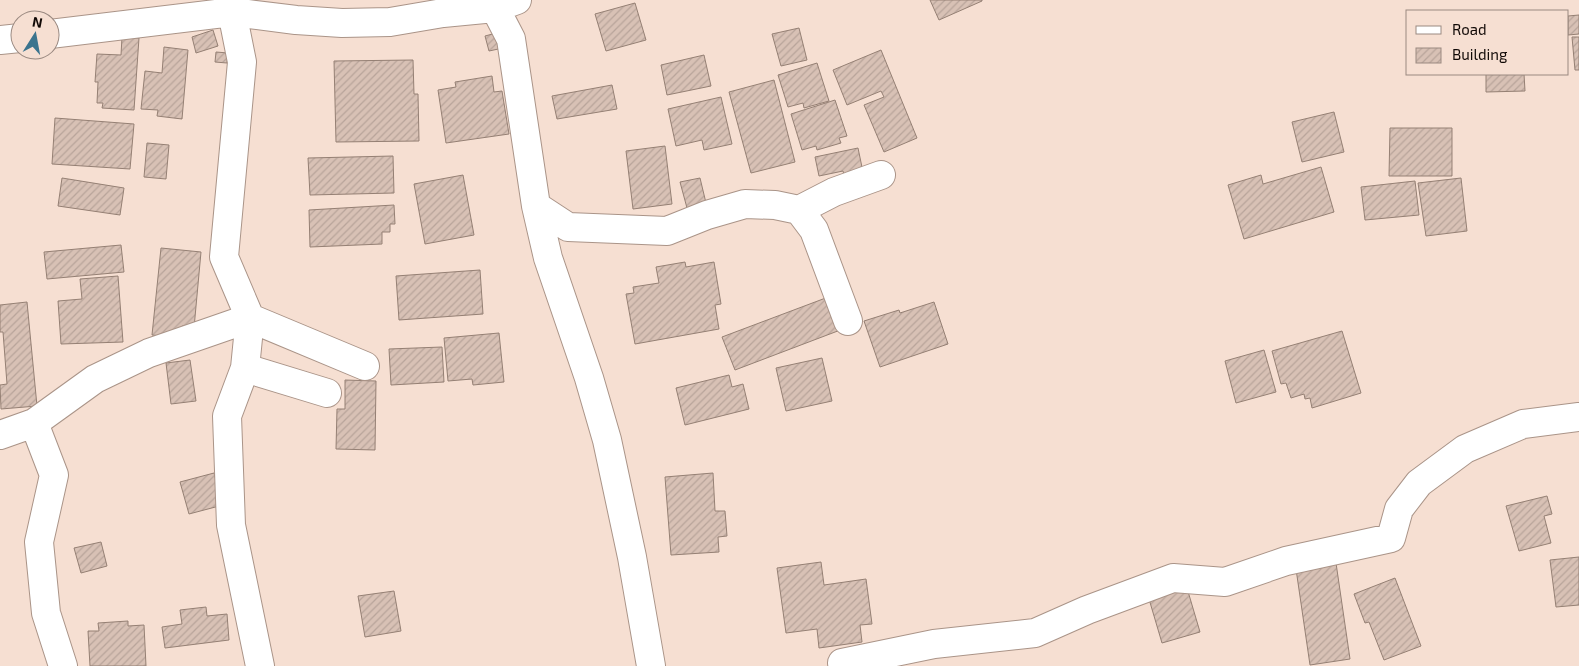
<svg xmlns="http://www.w3.org/2000/svg" width="1579" height="666" font-family="'Exo 2',sans-serif">
<style>
.building{fill:url(#building-hatch);stroke:#958074}
.lines{fill:none;stroke-linecap:round;stroke-linejoin:round}
.minor-casing{stroke:#aa9488;stroke-width:30}
.minor{stroke:#fff;stroke-width:28}
</style>
<defs>
<pattern id="building-hatch" width="6" height="6" patternUnits="userSpaceOnUse" patternTransform="scale(1.25)"><rect width="6" height="6" fill="#d8c1b5"/><path d="M-1 1l2-2M0 6l6-6M5 7l2-2" fill="none" stroke="#b8a49a"/></pattern>
</defs>
<rect width="100%" height="100%" fill="#f6dfd2"/>
<path class="building" d="M930,0H982V1L939,20Z
M635,3L646,40L606,51L595,14Z
M1579,15V34L1568,35V16Z
M799,28L807,60L781,66L772,34Z
M213,30L218,46L196,53L192,37Z
M500,32L503,48L489,51L485,36Z
M122,37L139,38L134,110L102,108L103,103H97L98,82H95L97,54L121,55Z
M1572,37H1579V70H1575Z
M164,47L188,50L182,119L157,116L158,110L141,109L145,71L162,73Z
M881,50L917,138L884,152L864,105L884,97L881,91L847,105L833,70Z
M216,52L228,53L227,63L215,62Z
M704,55L711,86L667,95L661,65Z
M413,60L414,94H418L419,141L336,142L334,61Z
M817,63L829,101L804,108L803,103L788,107L778,75Z
M1486,74H1524L1525,91L1486,92Z
M492,76L494,92L502,91L509,134L446,143L438,90L456,87L455,82Z
M774,80L795,162L751,173L729,92Z
M612,85L617,109L557,119L552,96Z
M721,97L732,144L704,150L702,140L676,146L668,109Z
M835,100L847,136L839,138L841,143L817,150L816,146L802,150L791,114Z
M1334,112L1344,152L1302,162L1292,122Z
M55,118L134,124L130,169L52,164Z
M1390,128H1452V176H1389Z
M147,143L169,145L166,179L144,177Z
M665,146L672,204L633,209L626,151Z
M858,148L863,172L844,175L843,171L819,176L815,157Z
M393,156L394,193L310,195L308,158Z
M1321,167L1334,212L1244,239L1228,185L1261,175L1263,184Z
M463,175L474,235L425,244L414,184Z
M62,178L124,188L120,215L58,206Z
M700,178L706,203L687,208L680,182Z
M1461,178L1467,231L1426,236L1418,183Z
M1415,181L1419,215L1365,220L1361,187Z
M394,205L395,224H390V232H382V244L310,247L309,210Z
M121,245L124,272L47,279L44,252Z
M161,248L201,252L194,328L182,326L181,338L152,335Z
M685,262L686,267L714,262L721,304L715,305L719,329L635,344L626,294L634,293L633,287L659,283L656,267Z
M480,270L483,314L399,320L396,276Z
M118,276L123,342L61,344L58,301L82,299L80,279Z
M831,296L843,329L735,370L722,337Z
M27,302L37,406L1,409L0,385L7,384L3,332H0V305Z
M934,302L948,344L880,367L864,321L899,310L900,313Z
M1342,331L1361,393L1312,408L1310,398L1305,399L1304,394L1291,398L1286,383L1281,384L1272,351Z
M499,333L504,382L473,385L472,379L448,381L444,338Z
M442,347L444,382L391,385L389,349Z
M1264,350L1276,392L1236,403L1225,361Z
M822,358L832,401L786,411L776,368Z
M190,360L196,401L171,404L166,363Z
M729,375L732,387L743,384L749,409L685,425L676,388Z
M345,380L376,381L375,450L336,449L337,409H345Z
M214,473L223,505L189,514L180,482Z
M713,473L715,511H725L727,536L718,537L719,552L671,555L665,477Z
M1547,496L1552,514L1544,516L1551,543L1519,551L1506,506Z
M101,542L107,566L81,573L74,548Z
M1579,557V605L1556,607L1550,560Z
M821,562L824,585L866,579L872,624L860,625L862,642L819,648L817,629L786,633L777,568Z
M1336,563L1350,659L1310,665L1296,569Z
M1395,578L1421,646L1384,660L1369,622L1365,623L1354,594Z
M1187,588L1200,632L1162,643L1149,599Z
M394,591L401,631L365,637L358,596Z
M206,607L207,616L227,614L229,640L165,648L162,627L182,624L180,610Z
M128,621V626L144,625L146,666H90L88,631H99L98,623Z"/>
<g class="lines">
<defs>
<path id="minor" d="M495,8L511,39L536,206L548,258L589,378L607,440L632,557L651,666
M232,12L242,62L224,257L250,318L245,368L227,416L231,525L260,666
M50,34L232,12L296,20L342,23L390,22L443,13L495,8L517,0
M0,40L20,38
M536,206L568,227L667,231L707,215L745,204L775,205L799,210L814,230L848,321
M799,210L834,192L881,175
M245,368L327,393
M34,423L54,475L39,542L46,613L63,666
M0,435L34,423L95,379L149,353L250,318L365,366
M842,663L934,644L1035,633L1087,610L1173,578L1225,582L1286,561L1391,538L1399,509L1419,483L1465,449L1523,424L1579,417"/>
</defs>
<use href="#minor" class="minor-casing"/>
<use href="#minor" class="minor"/>
</g>
<rect x="1406" y="10" width="162" height="65" fill="#f6dfd2" stroke="#9a8980"/>
<rect x="1416" y="26" width="25" height="8" fill="#ffffff" stroke="#9a8980"/>
<text x="1452" y="35" font-size="15" fill="#110906">Road</text>
<rect x="1416" y="48" width="25" height="15" fill="url(#building-hatch)" stroke="#9a8980"/>
<text x="1452" y="60" font-size="15" fill="#110906">Building</text>
<g transform="translate(35 35) rotate(11)"><circle r="24" fill="#f6dfd2" stroke="#9a8980"/>
<path d="M0-4L9 19L0 12L-9 19Z" fill="#3b748e"/>
<text y="-8" font-size="14" font-weight="bold" text-anchor="middle" fill="#110906">N</text>
</g>
</svg>
